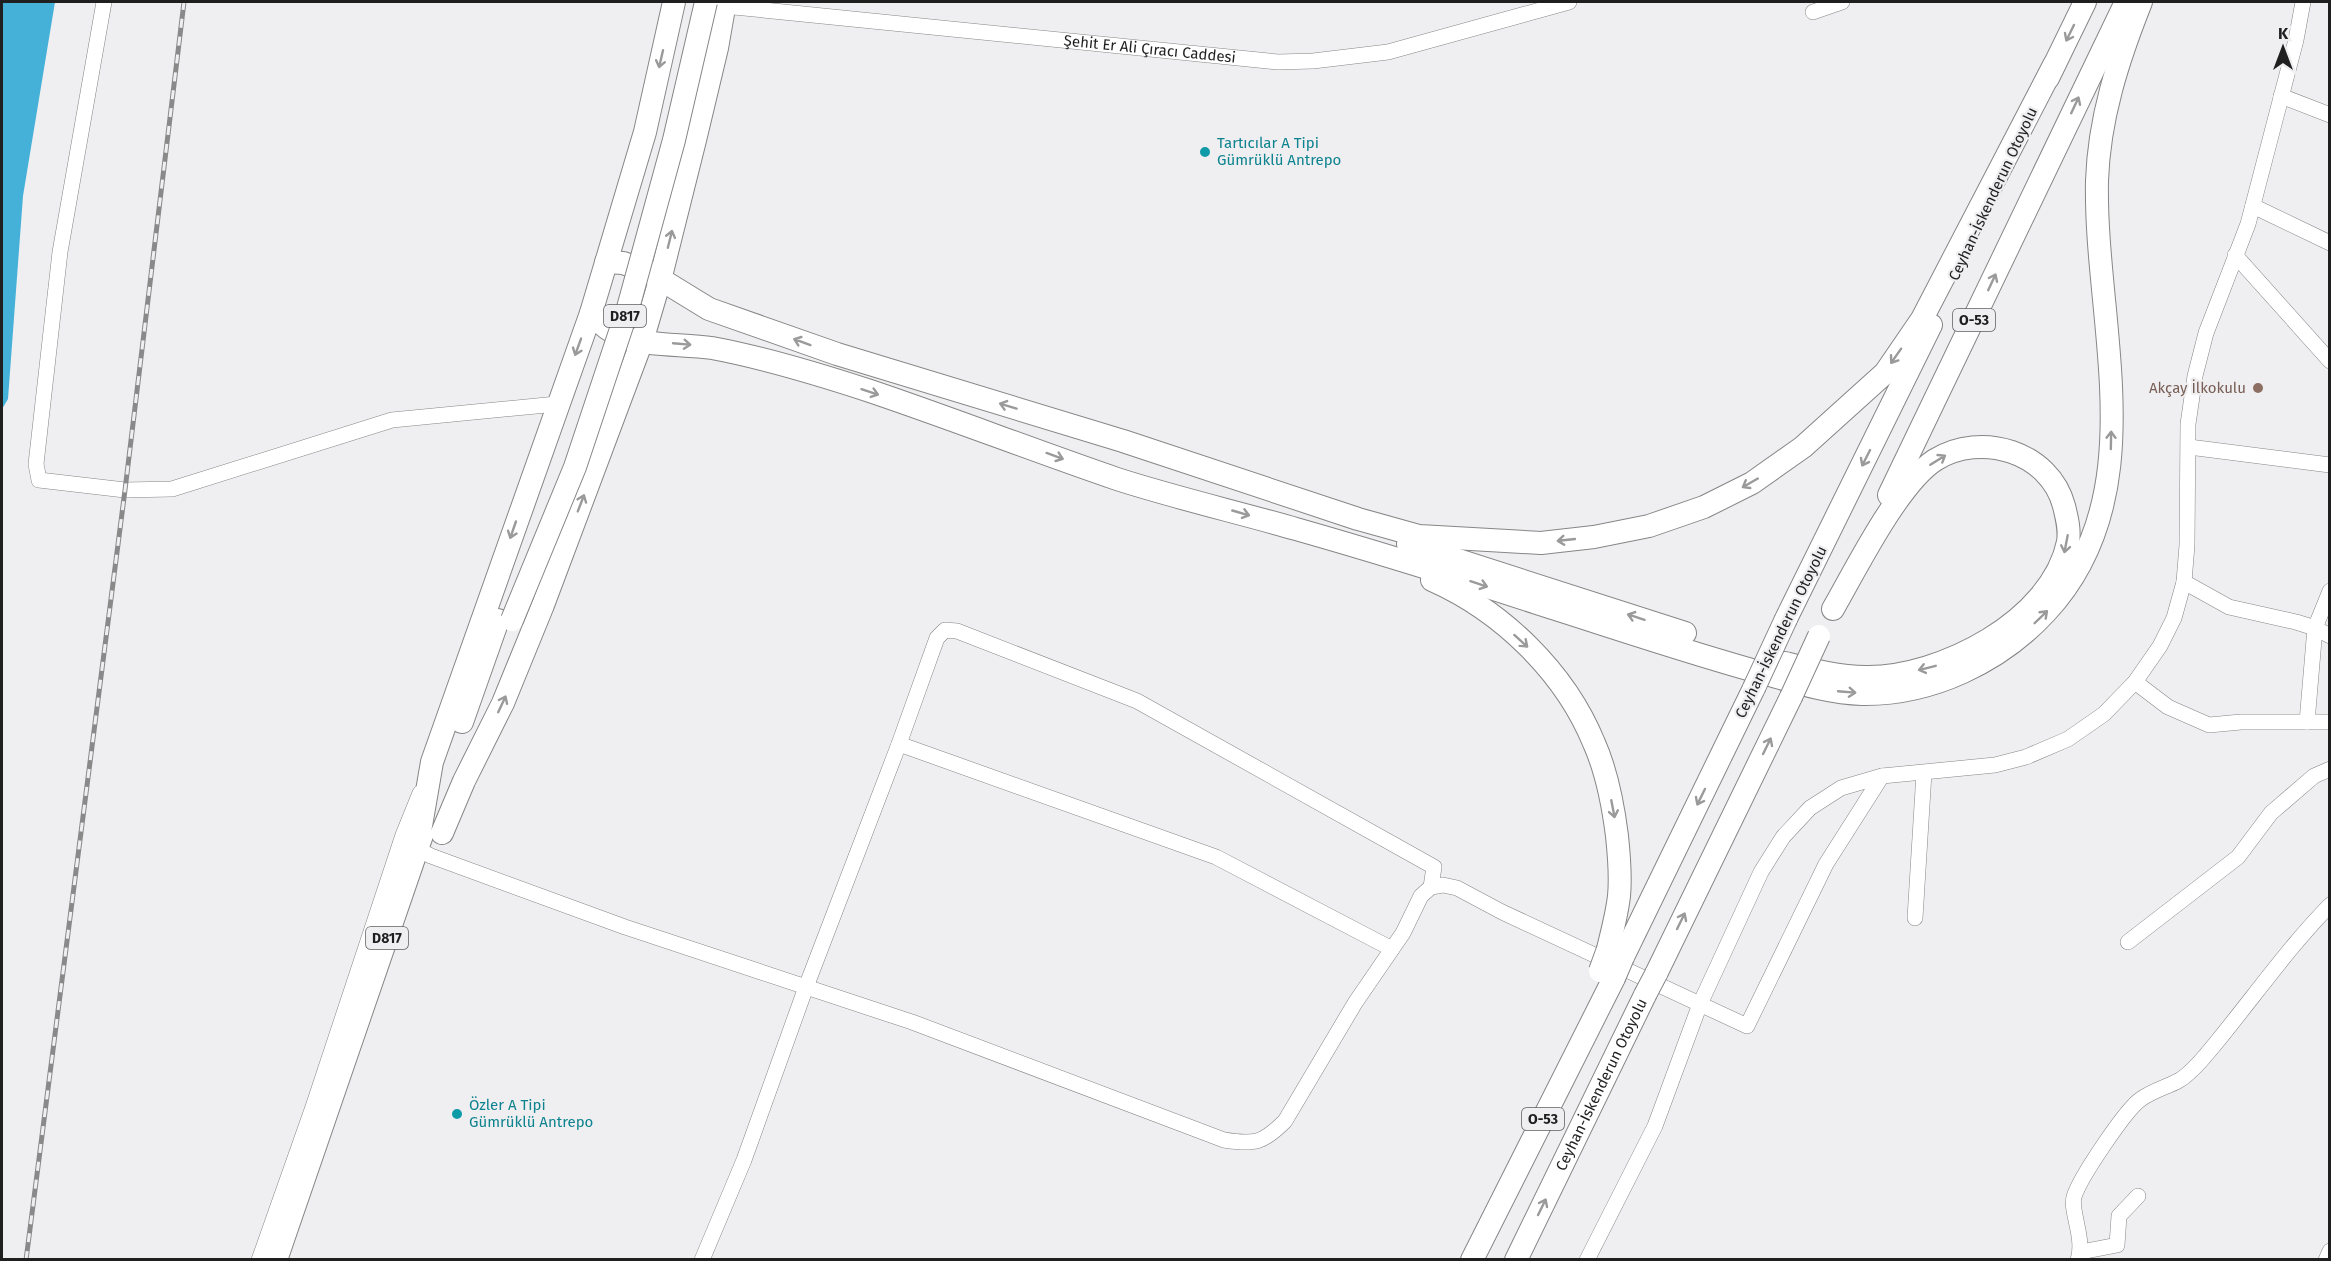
<svg xmlns="http://www.w3.org/2000/svg" width="2331" height="1261" font-family="'Fira Sans',sans-serif">
<style>
.water{fill:#45b1d9}
.lines{fill:none;stroke-linecap:round;stroke-linejoin:round}
.minor-casing{stroke:#868687;stroke-width:16}
.highway-casing{stroke:#868687;stroke-width:24}
.minor{stroke:#fff;stroke-width:15}
.highway{stroke:#fff;stroke-width:22}
.rail-casing{stroke:#89898a;stroke-width:5}
.rail{stroke:#efeff1;stroke-width:3;stroke-dasharray:9;stroke-linecap:butt}
.highway-bridge-casing{stroke:#868687;stroke-width:24;stroke-linecap:butt}
.highway-bridge{stroke:#fff;stroke-width:22}
.oneway{stroke:#9a9a9b}
.culture-dot{fill:#0f9aa8;stroke:#efeff1;stroke-width:2}
.education-dot{fill:#8d6e63;stroke:#efeff1;stroke-width:2}
.labels{text-anchor:middle;stroke-width:4.5;stroke-linejoin:round;paint-order:stroke}
.shield{fill:#efeff1;stroke:#5d5d5f;stroke-width:1.5}
.shield-label{font-size:14px;font-weight:bold;fill:#1f1f20}
.street-label{font-size:15px;fill:#1f1f20;stroke:#efeff1}
.culture-label{font-size:15px;fill:#0d838f;stroke:#efeff1;text-anchor:start}
.education-label{font-size:15px;fill:#785e54;stroke:#efeff1;text-anchor:end}
</style>
<rect width="100%" height="100%" fill="#efeff1"/>
<path class="water" d="M2,2H55L23,196L8,399L2,409Z"/>
<g class="lines">
<defs>
<g id="minor">
<path d="M104,2L60,252L36,464L39,480L125,490L172,489L392,420L557,404"/>
<path id="s1" d="M724,6L1278,62L1313,61L1388,52L1569,2"/>
<path d="M1813,12L1842,2"/>
<path d="M2281,96L2330,115"/>
<path d="M2253,206L2330,243"/>
<path d="M2235,255L2330,361"/>
<path d="M2189,447L2330,465"/>
<path d="M2184,582L2229,607L2296,622L2315,628L2330,636"/>
<path d="M2135,682L2168,707L2209,725L2241,722H2330"/>
<path d="M2307,722L2315,628L2330,591"/>
<path d="M899,744L1216,857L1392,949"/>
<path d="M417,849L431,856L625,927L912,1022L1224,1140C1255,1145 1263,1143 1285,1121L1355,1003L1403,933L1421,896L1431,887L1443,885L1457,888L1502,912L1747,1026L1826,864L1882,776"/>
<path d="M1915,918L1924,773"/>
<path d="M2128,942L2238,857L2271,813L2314,776L2330,769"/>
<path d="M2081,1252L2117,1245L2119,1216L2138,1196"/>
<path d="M259,1260L313,1107L403,835L420,793"/>
<path d="M702,1260L744,1160L806,987L899,744L937,638L945,630L957,631L1137,701L1434,867L1431,887"/>
<path d="M1587,1260L1655,1126L1700,1004L1761,872L1783,837L1810,808L1841,788L1882,776L1995,765L2026,757L2068,739L2104,714L2135,682L2160,646L2174,618L2184,582L2187,545L2188,424L2195,376L2206,333L2248,224L2296,40L2303,2"/>
<path d="M2078,1260C2085,1238 2070,1211 2074,1197C2079,1179 2126,1109 2141,1099C2152,1091 2166,1087 2178,1081C2189,1075 2202,1060 2211,1049C2251,1001 2286,950 2330,905"/>
<path d="M2326,1260L2330,1251"/>
</g>
<g id="highway">
<path d="M2048,78L2085,2"/>
<path d="M606,262L623,263L647,271L709,309L837,354L1123,441L1358,519L1419,536L1541,543L1594,537L1649,526L1704,507L1752,483L1803,447L1885,373L1922,319L2054,65"/>
<path d="M591,313C600,324 611,333 625,338C649,346 686,344 712,348C766,358 818,374 870,391C953,419 1035,451 1117,479C1176,498 1237,512 1296,529C1377,552 1457,577 1537,603C1613,627 1689,653 1766,674C1798,683 1829,693 1862,694C1931,695 2000,662 2046,612C2156,494 2094,323 2097,181C2099,118 2118,60 2141,2"/>
<path d="M1889,495L2126,2"/>
<path d="M1408,544L1685,633"/>
<path d="M1432,580C1502,611 1565,672 1594,743C1607,772 1613,804 1617,836C1619,855 1621,876 1619,896C1617,914 1612,932 1608,949"/>
<path d="M1786,619L1931,325"/>
<path d="M1785,663C1812,670 1838,677 1866,677C1940,678 2052,621 2068,542C2070,530 2067,518 2064,506C2050,452 1981,431 1935,460C1898,484 1856,569 1833,609"/>
<path d="M462,722L498,620"/>
<path d="M442,833L464,781L503,703L543,605L642,341L660,280L695,140L717,48L725,2"/>
<path d="M417,849L432,762L591,313L645,132L674,2"/>
<path d="M1623,957L1754,688"/>
<path d="M1656,974L1791,697"/>
<path d="M276,1260L422,835"/>
<path d="M1472,1260L1614,978"/>
<path id="s2" d="M1516,1260L1645,995"/>
</g>
</defs>
<use href="#minor" class="minor-casing"/>
<use href="#highway" class="highway-casing"/>
<use href="#minor" class="minor"/>
<use href="#highway" class="highway"/>
<defs>
<path id="rail" d="M26,1260L125,490L184,2"/>
</defs>
<use href="#rail" class="rail-casing"/>
<use href="#rail" class="rail"/>
<defs>
<path id="highway-bridge" d="M512,620L575,467L628,308L674,140L706,2
M1754,688L1786,619
M1791,697L1819,636
M1600,971L1608,949
M1614,978L1623,957
M1645,995L1656,974"/>
</defs>
<use href="#highway-bridge" class="highway-bridge-casing"/>
<use href="#highway-bridge" class="highway-bridge"/>
</g>
<defs><path id="oneway-shaft" d="M-6 0H5M1.5-3L5.5 0L1.5 3" fill="none" stroke-width="1.6" stroke-linecap="round" stroke-linejoin="round" transform="scale(1.5)"/></defs>
<g class="oneway">
<use href="#oneway-shaft" transform="translate(2070 33) rotate(116)"/>
<use href="#oneway-shaft" transform="translate(661 59) rotate(103)"/>
<use href="#oneway-shaft" transform="translate(2075 105) rotate(-65)"/>
<use href="#oneway-shaft" transform="translate(670 239) rotate(-76)"/>
<use href="#oneway-shaft" transform="translate(1992 282) rotate(-65)"/>
<use href="#oneway-shaft" transform="translate(802 342) rotate(-160)"/>
<use href="#oneway-shaft" transform="translate(682 344) rotate(5)"/>
<use href="#oneway-shaft" transform="translate(578 347) rotate(110)"/>
<use href="#oneway-shaft" transform="translate(1896 356) rotate(125)"/>
<use href="#oneway-shaft" transform="translate(870 392) rotate(18)"/>
<use href="#oneway-shaft" transform="translate(1008 406) rotate(-163)"/>
<use href="#oneway-shaft" transform="translate(2111 440) rotate(-89)"/>
<use href="#oneway-shaft" transform="translate(1055 456) rotate(20)"/>
<use href="#oneway-shaft" transform="translate(1866 458) rotate(117)"/>
<use href="#oneway-shaft" transform="translate(1938 460) rotate(-32)"/>
<use href="#oneway-shaft" transform="translate(1750 483) rotate(150)"/>
<use href="#oneway-shaft" transform="translate(581 503) rotate(-69)"/>
<use href="#oneway-shaft" transform="translate(1241 513) rotate(16)"/>
<use href="#oneway-shaft" transform="translate(513 530) rotate(109)"/>
<use href="#oneway-shaft" transform="translate(1566 540) rotate(174)"/>
<use href="#oneway-shaft" transform="translate(2066 544) rotate(101)"/>
<use href="#oneway-shaft" transform="translate(1479 584) rotate(18)"/>
<use href="#oneway-shaft" transform="translate(1636 617) rotate(-162)"/>
<use href="#oneway-shaft" transform="translate(2041 617) rotate(-44)"/>
<use href="#oneway-shaft" transform="translate(1521 641) rotate(42)"/>
<use href="#oneway-shaft" transform="translate(1927 668) rotate(166)"/>
<use href="#oneway-shaft" transform="translate(1847 692) rotate(5)"/>
<use href="#oneway-shaft" transform="translate(502 704) rotate(-65)"/>
<use href="#oneway-shaft" transform="translate(1767 746) rotate(-64)"/>
<use href="#oneway-shaft" transform="translate(1701 797) rotate(116)"/>
<use href="#oneway-shaft" transform="translate(1613 809) rotate(79)"/>
<use href="#oneway-shaft" transform="translate(1681 921) rotate(-64)"/>
<use href="#oneway-shaft" transform="translate(1542 1207) rotate(-64)"/>
</g>
<g class="culture-dot">
<circle cx="1205" cy="152" r="6"/>
<circle cx="457" cy="1114" r="6"/>
</g>
<circle class="education-dot" cx="2258" cy="388" r="6"/>
<g class="labels">
<g class="shield">
<rect x="604" y="305" width="42" height="22" rx="4.5"/>
<rect x="1953" y="309" width="42" height="22" rx="4.5"/>
<rect x="366" y="927" width="42" height="22" rx="4.5"/>
<rect x="1522" y="1108" width="42" height="22" rx="4.5"/>
</g>
<g class="shield-label">
<text x="625" y="321">D817</text>
<text x="1974" y="325">O-53</text>
<text x="387" y="943">D817</text>
<text x="1543" y="1124">O-53</text>
</g>
<g class="street-label">
<text dy="5" stroke="none"><textPath href="#s1" startOffset="428">Şehit Er Ali Çıracı Caddesi</textPath></text>
<text transform="translate(1993 194) rotate(-65)" y="5">Ceyhan-İskenderun Otoyolu</text>
<text transform="translate(1781 632) rotate(-64)" y="5">Ceyhan-İskenderun Otoyolu</text>
<text dy="5" stroke="none"><textPath href="#s2" startOffset="195">Ceyhan-İskenderun Otoyolu</textPath></text>
</g>
<g class="culture-label">
<text x="1217" y="148">Tartıcılar A Tipi<tspan x="1217" dy="17">Gümrüklü Antrepo</tspan></text>
<text x="469" y="1110">Özler A Tipi<tspan x="469" dy="17">Gümrüklü Antrepo</tspan></text>
</g>
<g class="education-label">
<text x="2246" y="393">Akçay İlkokulu</text>
</g>
</g>
<rect width="2331" height="1261" fill="none" stroke="#1f1f20" stroke-width="6"/>
<g transform="translate(2283 48)" stroke="#efeff1" stroke-width="4.5" paint-order="stroke">
<path d="M0-4.5L10 22L0 15L-10 22Z" fill="#1f1f20"/>
<text y="-9" font-size="16" font-weight="bold" text-anchor="middle" fill="#1f1f20">K</text>
</g>
</svg>
